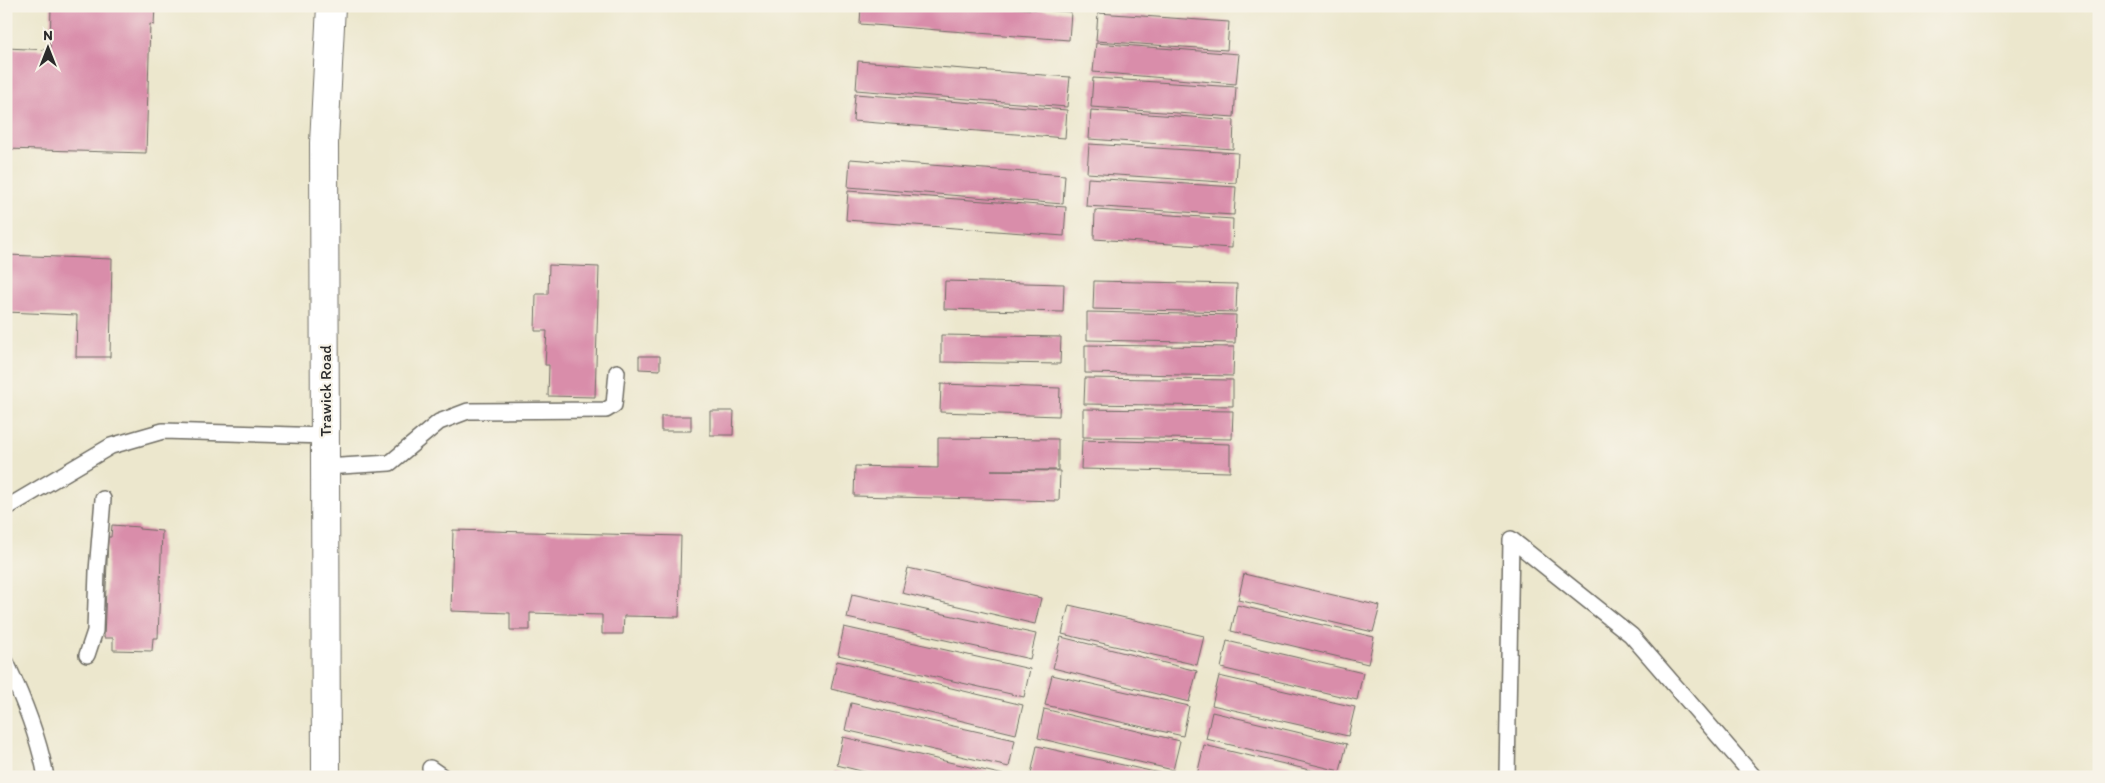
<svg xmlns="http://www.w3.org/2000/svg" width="2105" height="783" font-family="Itim,sans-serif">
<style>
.building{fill:#d98daa}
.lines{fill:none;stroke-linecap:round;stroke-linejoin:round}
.service-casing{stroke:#6f6d64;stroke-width:18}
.tertiary-casing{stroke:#6f6d64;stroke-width:30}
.service{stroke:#fff;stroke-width:15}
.tertiary{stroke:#fff;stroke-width:28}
.labels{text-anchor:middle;stroke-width:4.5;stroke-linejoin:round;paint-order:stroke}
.street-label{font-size:16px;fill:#2b2b2b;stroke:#f7f3e8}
</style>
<rect width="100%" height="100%" fill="#f7f3e8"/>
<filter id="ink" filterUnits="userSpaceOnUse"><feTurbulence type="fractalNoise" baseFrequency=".02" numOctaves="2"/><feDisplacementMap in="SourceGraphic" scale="10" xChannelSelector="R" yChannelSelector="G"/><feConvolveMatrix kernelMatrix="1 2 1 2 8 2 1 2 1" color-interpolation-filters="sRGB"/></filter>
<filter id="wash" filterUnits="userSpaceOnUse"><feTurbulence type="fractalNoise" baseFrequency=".0096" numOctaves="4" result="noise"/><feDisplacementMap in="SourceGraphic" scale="20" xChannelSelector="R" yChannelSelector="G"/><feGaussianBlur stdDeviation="1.12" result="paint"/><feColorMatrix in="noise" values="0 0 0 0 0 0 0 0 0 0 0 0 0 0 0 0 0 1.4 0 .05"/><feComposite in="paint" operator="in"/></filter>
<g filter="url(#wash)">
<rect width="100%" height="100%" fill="#ece7cd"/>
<g id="blocks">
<path class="building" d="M51,6H155L154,25L150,24L146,153L6,149V48L50,50Z
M861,6H989L1071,12L1069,40L860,24Z
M1098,13L1229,22L1227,50L1096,41Z
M1096,43L1239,54L1236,84L1093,72Z
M858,61L1070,77L1067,107L856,90Z
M1093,78L1236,87L1234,117L1091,107Z
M855,94L1067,110L1065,138L853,121Z
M1091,110L1234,120L1233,149L1089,139Z
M1089,144L1238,153L1236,183L1087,173Z
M850,159L1065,175L1063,204L848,187Z
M1088,178L1236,187L1234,215L1086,206Z
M848,191L1066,207L1064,236L846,220Z
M1095,210L1233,219L1232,248L1094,239Z
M6,255L112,259L110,357H76L77,315L6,312Z
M549,265L599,267L595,397L548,396L549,365H545L547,331H535L536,294H548Z
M945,281L1064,284L1063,312L944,309Z
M1094,281L1237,284L1236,312L1093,309Z
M1087,312L1236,315L1235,343L1087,340Z
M941,335L1061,337L1060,364L941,362Z
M1085,345L1234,347L1233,376L1085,373Z
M639,356H660V370L639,369Z
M1085,378L1233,380V406L1084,404Z
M941,384L1060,388L1059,416L940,412Z
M1083,409L1233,411L1232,439L1083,437Z
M710,411H734L733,435H710Z
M661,416H691V431H661Z
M938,438L1058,439V470H991L1060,471L1059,501L854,496L855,466L938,468Z
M1082,440L1230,444V472L1081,469Z
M112,525L139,527V529L162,531L158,638H153L152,651L113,650V638H104L108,537H111Z
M453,530L681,536L679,617L624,616L623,634H602V615L530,613V630H510V613L451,611Z
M908,568L1041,598L1035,624L902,593Z
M1244,574L1380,606L1373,632L1238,600Z
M852,594L1036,634L1030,659L847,618Z
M1069,605L1204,636L1197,665L1062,634Z
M1237,605L1374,637L1368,664L1231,631Z
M844,627L1030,669L1024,697L838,655Z
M1061,637L1197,671L1189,702L1053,668Z
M1227,641L1363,673L1357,700L1221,668Z
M837,661L1023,705L1016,734L831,689Z
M1052,675L1189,706L1183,736L1045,705Z
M1219,676L1355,707L1348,736L1212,705Z
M851,703L1015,740L1009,767L845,730Z
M1044,709L1180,741L1173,770L1038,738Z
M1212,712L1347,744L1340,771L1206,739Z
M843,737L1008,776V777H885L837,765Z
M1204,745L1335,776V777H1206L1197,775Z
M1037,746L1173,776V777H1045L1031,774Z
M835,771L856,776V777H833Z"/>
</g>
</g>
<g filter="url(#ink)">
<use href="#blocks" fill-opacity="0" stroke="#6f6d64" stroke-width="1"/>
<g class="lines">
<defs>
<path id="service" d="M325,467L390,463L439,422L468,411L606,410L614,405L617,372
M6,508L111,446L163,431L325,436
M87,655L95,631L97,571L103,499
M6,662C23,698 39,737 46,777
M430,768L443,777
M1507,777L1511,539L1631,635L1754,777"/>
<path id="tertiary" d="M326,777L324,143L331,6"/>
</defs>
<use href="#service" class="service-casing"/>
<use href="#tertiary" class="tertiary-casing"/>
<use href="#service" class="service"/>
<use href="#tertiary" class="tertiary"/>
</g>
</g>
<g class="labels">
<g class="street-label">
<text transform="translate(325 391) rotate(-90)" y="6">Trawick Road</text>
</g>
</g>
<rect width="2105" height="783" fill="none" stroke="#f7f3e8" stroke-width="25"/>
<g transform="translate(48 48)" stroke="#f7f3e8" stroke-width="4" paint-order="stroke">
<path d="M0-4L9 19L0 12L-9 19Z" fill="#2b2b2b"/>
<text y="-8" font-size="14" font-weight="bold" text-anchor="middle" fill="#2b2b2b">N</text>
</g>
</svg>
